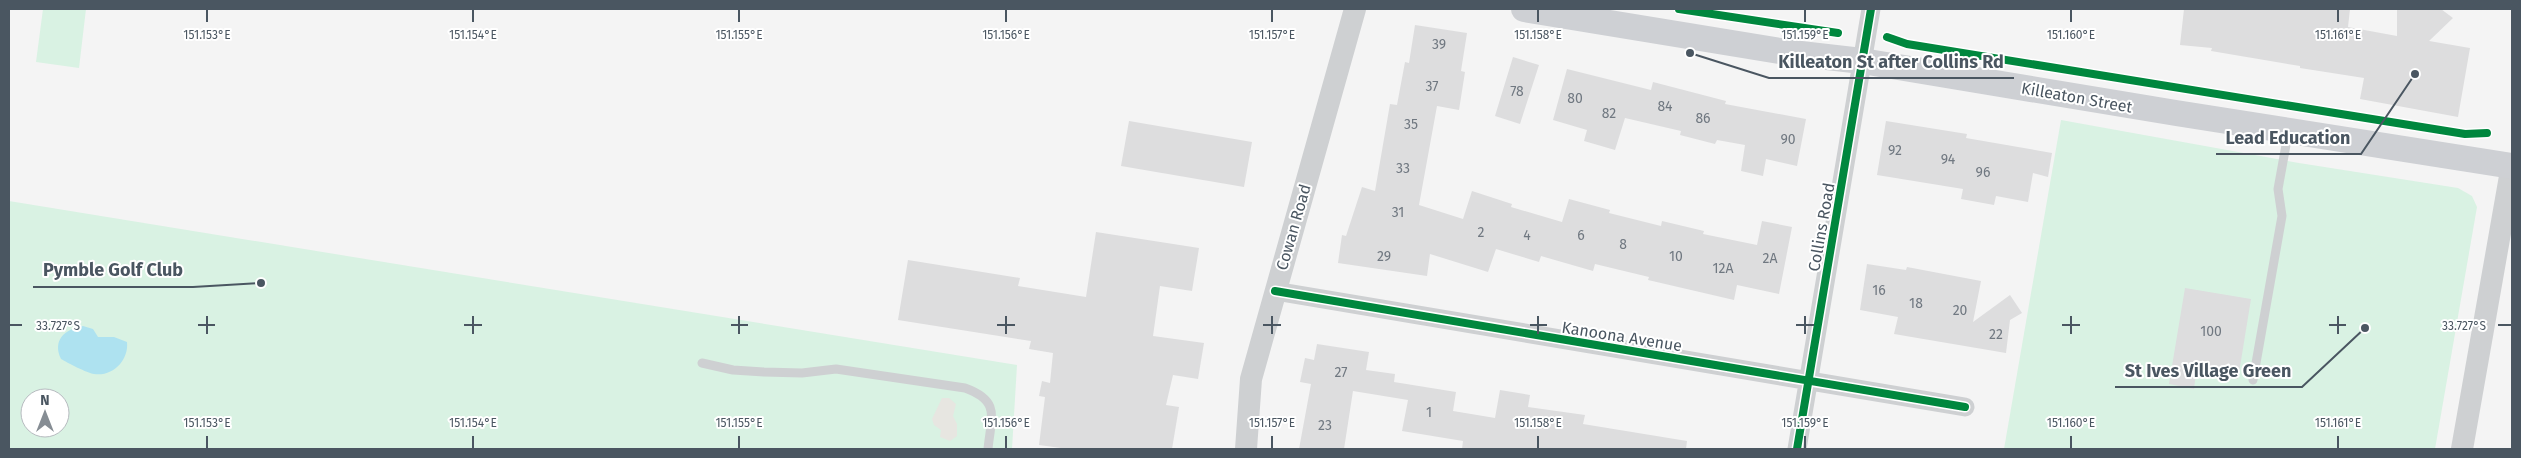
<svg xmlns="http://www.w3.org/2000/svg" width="2521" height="458" font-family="'Fira Sans',sans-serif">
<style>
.green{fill:#d9f2e3;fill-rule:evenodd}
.sand{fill:#e7e6e1}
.water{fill:#aee2f0}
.building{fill:#ddddde}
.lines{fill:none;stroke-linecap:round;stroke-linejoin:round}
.service{stroke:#ced0d2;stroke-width:9}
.minor{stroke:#ced0d2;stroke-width:19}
.tertiary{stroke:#ced0d2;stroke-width:22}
.secondary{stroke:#ced0d4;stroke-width:26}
.cycleway-casing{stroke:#fff;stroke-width:11}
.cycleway{stroke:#00873e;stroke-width:8}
.ticks{fill:none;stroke:#4a5661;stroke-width:2}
.labels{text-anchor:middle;stroke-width:4;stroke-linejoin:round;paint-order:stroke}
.number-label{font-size:14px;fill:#707881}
.street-label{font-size:16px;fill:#4a5661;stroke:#fff}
.ticks-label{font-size:12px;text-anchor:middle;fill:#4a5661;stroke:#fff;stroke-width:4;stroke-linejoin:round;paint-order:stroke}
.leader{fill:none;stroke:#4a5661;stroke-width:2}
.callout-dot{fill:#4a5661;stroke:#fff;stroke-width:2}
.callout-label{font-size:18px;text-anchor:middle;font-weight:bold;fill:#4a5661;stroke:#fff;stroke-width:4;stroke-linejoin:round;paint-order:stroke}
</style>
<rect width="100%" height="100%" fill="#f4f4f4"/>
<path class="green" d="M43,9H86L79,68L36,62Z
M2061,120L2299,163L2458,188L2472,196L2477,207L2435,449H2004Z
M9,201L1017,365L1012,449H9ZM30,398H60V428H30Z"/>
<path class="sand" d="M942,398H949L956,404L953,416L957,424V436L950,441L940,437L941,430L934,425L932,419Z"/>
<path class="water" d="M83,326L93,329L98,337H114L127,342C129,360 113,377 94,374C87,373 68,363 61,359C52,340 65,329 83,326Z"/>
<path class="building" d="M2184,9H2350L2348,27L2397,36V9H2441L2453,18L2429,41L2470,48L2458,117L2360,99L2364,78L2300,68V66L2211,51L2212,48L2180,45Z
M1415,25L1467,33L1461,71L1465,72L1459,110L1437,106L1419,205L1463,219L1472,191L1512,204L1511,207L1562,222L1569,199L1610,210L1609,213L1661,226L1662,221L1704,231L1703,234L1757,245L1762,221L1792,227L1779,294L1737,285L1734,300L1648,280L1649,277L1595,264L1593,271L1541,256L1539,262L1496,249L1488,272L1430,254L1427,276L1338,263L1342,235L1346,236L1362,187L1375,191L1390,104L1397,105L1405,62L1409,63Z
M1513,57L1539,65L1520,124L1495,116Z
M1567,69L1651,90L1653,82L1726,101L1725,104L1806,119L1797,166L1766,159L1763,176L1741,171L1745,145L1717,140L1715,144L1680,135L1681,131L1625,118L1615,150L1584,141L1587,130L1553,120Z
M1129,121L1252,142L1244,187L1121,166Z
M1886,121L1967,134L1966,138L2052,153L2048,177L2033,173L2028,202L1996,196L1994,205L1961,199L1963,189L1877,175Z
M1096,232L1199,248L1192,291L1160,286L1153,336L1204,343L1198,379L1173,375L1166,405L1179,407L1172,449H1068L1039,445L1045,397L1039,396L1042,381L1050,383L1053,353L1029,349L1031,341L898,320L908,260L1020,278L1018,286L1086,297Z
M1867,264L1906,270L1907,267L1981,281L1973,322L2010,295L2022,313L2010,320L2006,353L1894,334L1898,317L1860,310Z
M2185,288L2251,299L2238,379L2196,373L2194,389L2169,384Z
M1317,344L1369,352L1366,370L1395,374L1394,382L1456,392L1453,411L1495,418L1500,390L1530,395L1528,407L1585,415L1583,424L1687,441L1686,449H1462L1463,441L1402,431L1408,400L1353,391L1344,449H1299L1311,384L1300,382L1305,358L1314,360Z"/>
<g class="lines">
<path class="service" d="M702,363L733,370L764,372L802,373L836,369L965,388C1001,401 991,417 988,449
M2253,380L2282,216L2278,189L2288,134"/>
<path class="minor" d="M1275,291L1965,407
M1797,449L1871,9"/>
<path class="tertiary" d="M1246,449L1251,379L1355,9
M2462,449L2512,165"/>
<path class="secondary" d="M1524,9L1792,53L1862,61L2176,113L2512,166"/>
<defs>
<path id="cycleway" d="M1679,9L1838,33
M1887,37L1907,44L2465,134L2487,133
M1275,291L1965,407
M1797,449L1871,9"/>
</defs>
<use href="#cycleway" class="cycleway-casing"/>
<use href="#cycleway" class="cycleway"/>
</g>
<path class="ticks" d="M207,10V22M473,10V22M739,10V22M1006,10V22M1272,10V22M1538,10V22M1805,10V22M2071,10V22M2338,10V22M207,316V334M473,316V334M739,316V334M1006,316V334M1272,316V334M1538,316V334M1805,316V334M2071,316V334M2338,316V334M10,325H22M198,325H215M464,325H482M731,325H748M997,325H1015M1263,325H1281M1530,325H1547M1796,325H1814M2062,325H2080M2329,325H2346M2498,325H2511M207,436V448M473,436V448M739,436V448M1006,436V448M1272,436V448M1538,436V448M1805,436V448M2071,436V448M2338,436V448"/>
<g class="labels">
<g class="number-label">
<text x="1439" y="49">39</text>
<text x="1432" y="91">37</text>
<text x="1517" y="96">78</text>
<text x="1575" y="103">80</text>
<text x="1665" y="111">84</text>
<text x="1609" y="118">82</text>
<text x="1703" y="123">86</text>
<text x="1411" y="129">35</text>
<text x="1788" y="144">90</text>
<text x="1895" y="155">92</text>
<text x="1948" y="164">94</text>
<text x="1403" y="173">33</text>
<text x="1983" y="177">96</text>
<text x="1398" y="217">31</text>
<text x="1481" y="237">2</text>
<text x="1527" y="240">4</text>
<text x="1581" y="240">6</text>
<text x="1623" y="249">8</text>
<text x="1384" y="261">29</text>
<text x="1676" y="261">10</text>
<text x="1770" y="263">2A</text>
<text x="1723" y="273">12A</text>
<text x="1879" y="295">16</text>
<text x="1916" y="308">18</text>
<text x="1960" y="315">20</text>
<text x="2211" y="336">100</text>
<text x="1996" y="339">22</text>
<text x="1341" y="377">27</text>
<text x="1429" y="417">1</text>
<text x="1325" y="430">23</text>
</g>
<g class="street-label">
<text transform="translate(2077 97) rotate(10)" y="6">Killeaton Street</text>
<text transform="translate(1293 227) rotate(-74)" y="6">Cowan Road</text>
<text transform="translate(1821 227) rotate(-80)" y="6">Collins Road</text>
<text transform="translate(1622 336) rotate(9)" y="6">Kanoona Avenue</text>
</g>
</g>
<g class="ticks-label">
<text x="207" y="39">151.153°E</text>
<text x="473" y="39">151.154°E</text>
<text x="739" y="39">151.155°E</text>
<text x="1006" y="39">151.156°E</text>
<text x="1272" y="39">151.157°E</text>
<text x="1538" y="39">151.158°E</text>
<text x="1805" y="39">151.159°E</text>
<text x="2071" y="39">151.160°E</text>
<text x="2338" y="39">151.161°E</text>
<text x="58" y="330">33.727°S</text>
<text x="2464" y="330">33.727°S</text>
<text x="207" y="427">151.153°E</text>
<text x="473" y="427">151.154°E</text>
<text x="739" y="427">151.155°E</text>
<text x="1006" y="427">151.156°E</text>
<text x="1272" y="427">151.157°E</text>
<text x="1538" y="427">151.158°E</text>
<text x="1805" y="427">151.159°E</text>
<text x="2071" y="427">151.160°E</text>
<text x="2338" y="427">151.161°E</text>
</g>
<path class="leader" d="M1690 53L1769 78H2014M2415 74L2361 154H2216M261 283L193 287H33M2365 328L2302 387H2115"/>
<g class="callout-dot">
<circle cx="1690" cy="53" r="5"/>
<circle cx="2415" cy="74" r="5"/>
<circle cx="261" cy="283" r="5"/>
<circle cx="2365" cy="328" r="5"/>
</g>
<g class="callout-label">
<text x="1891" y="68">Killeaton St after Collins Rd</text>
<text x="2288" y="144">Lead Education</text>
<text x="113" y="276">Pymble Golf Club</text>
<text x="2208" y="377">St Ives Village Green</text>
</g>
<rect width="2521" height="458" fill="none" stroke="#4a5661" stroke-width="20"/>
<g transform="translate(45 413)"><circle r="24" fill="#ffffff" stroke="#b7bbc0"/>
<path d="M0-4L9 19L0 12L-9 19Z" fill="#868d94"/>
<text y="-8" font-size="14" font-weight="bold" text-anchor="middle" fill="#4a5661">N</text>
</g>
</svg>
